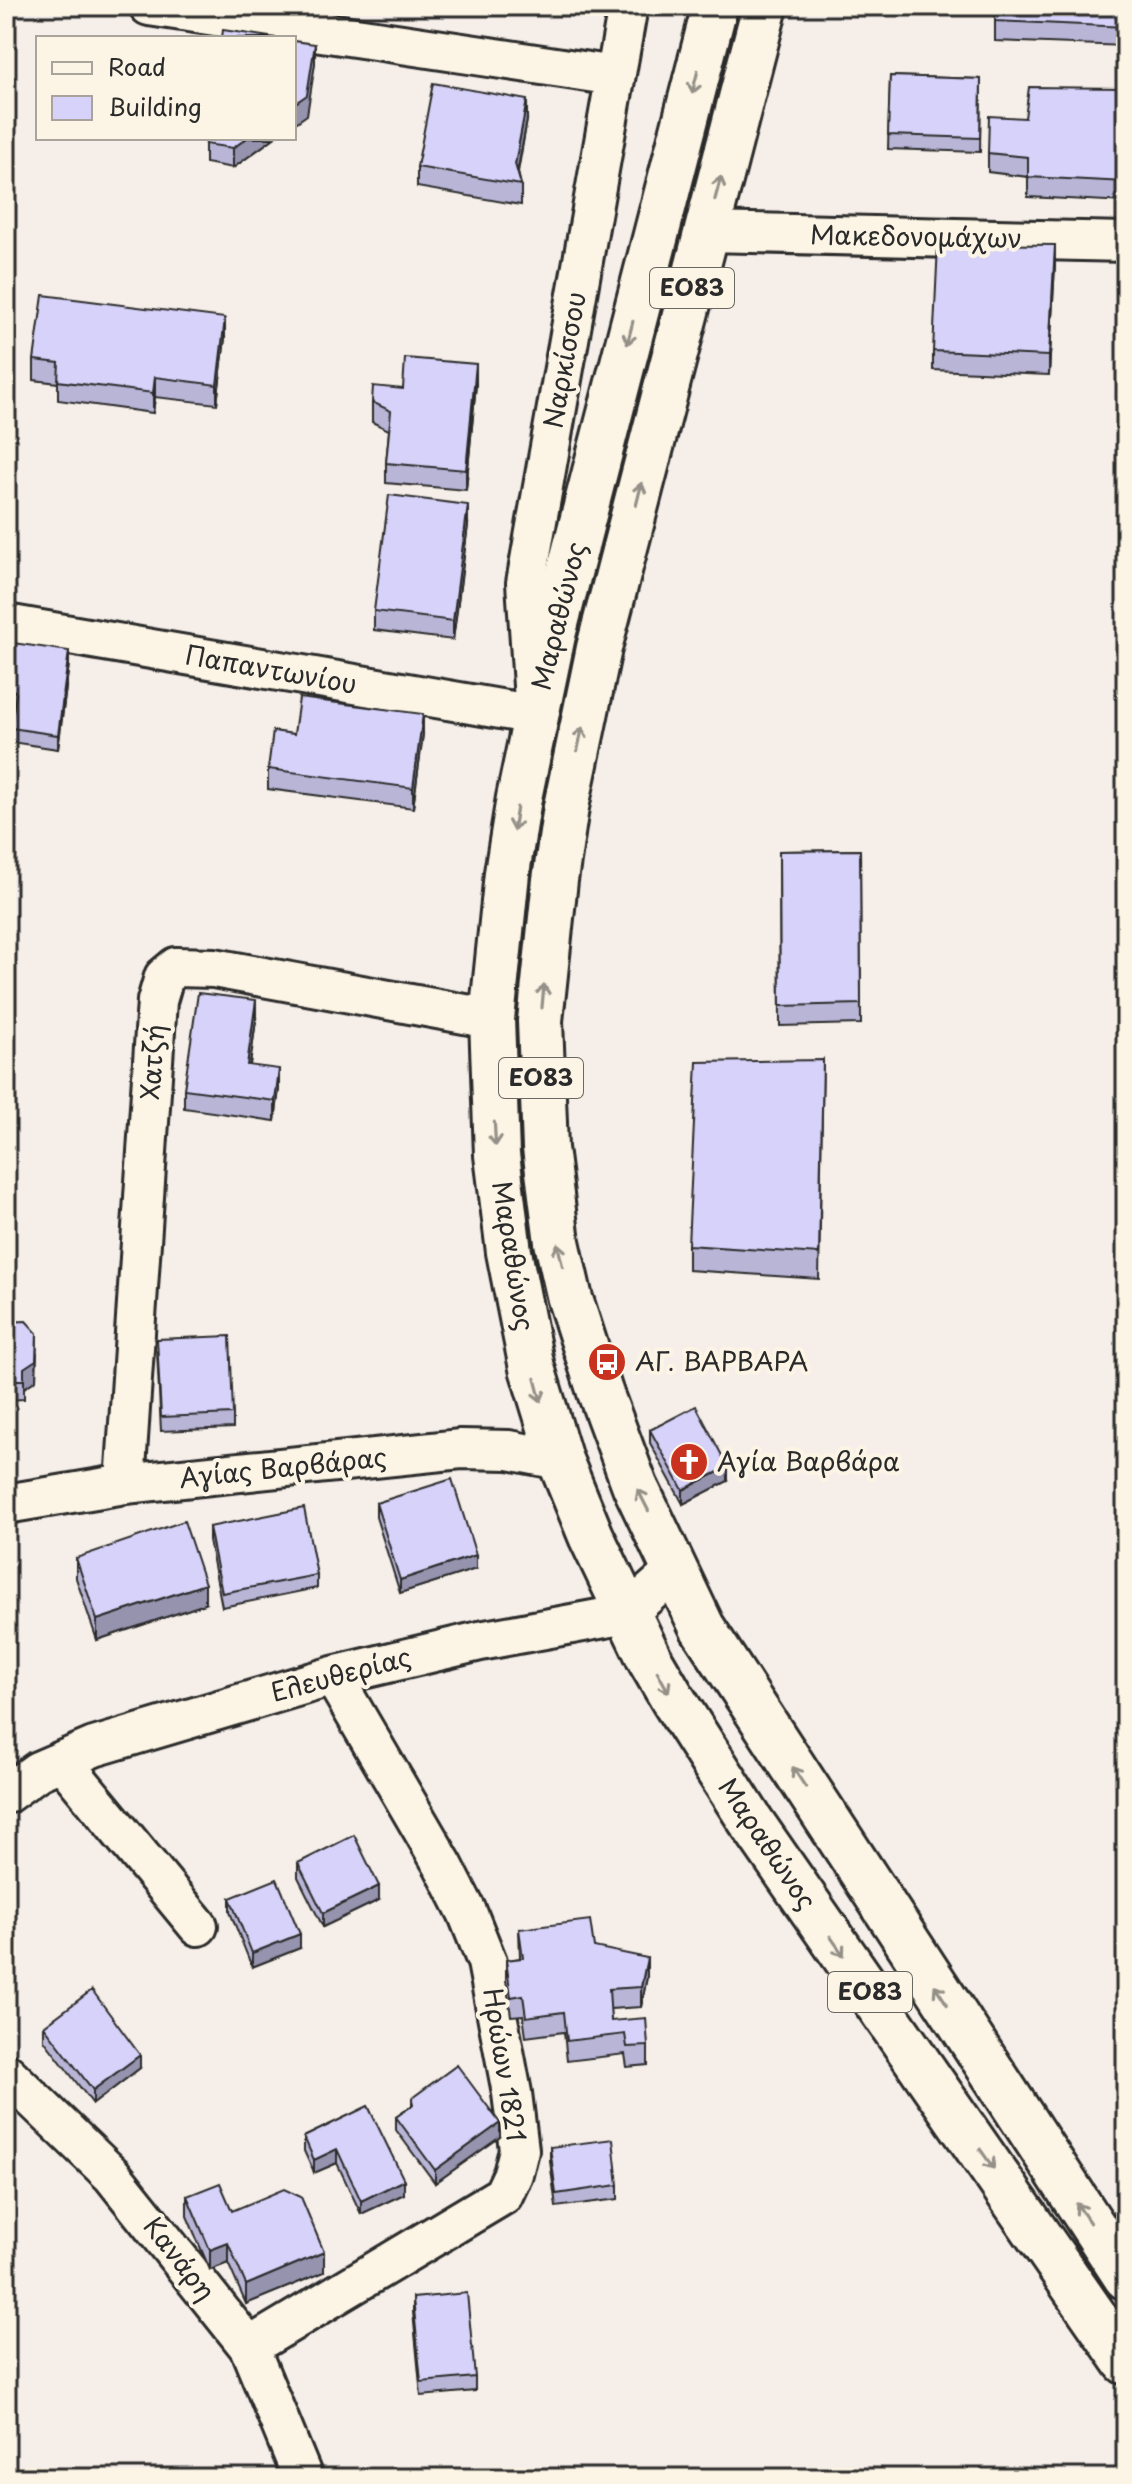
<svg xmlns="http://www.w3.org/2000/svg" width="1132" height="2484" font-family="'Playpen Sans',sans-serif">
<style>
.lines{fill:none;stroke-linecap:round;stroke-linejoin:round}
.minor-casing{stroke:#2b2b2b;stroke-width:44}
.major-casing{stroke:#2b2b2b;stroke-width:50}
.minor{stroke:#fcf5e5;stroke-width:38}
.major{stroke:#fcf5e5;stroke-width:44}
.wall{fill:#b9b5d7;stroke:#2b2b2b;stroke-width:2}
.shaded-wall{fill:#9693af;stroke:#2b2b2b;stroke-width:2}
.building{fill:#d7d2fa;stroke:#2b2b2b;stroke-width:2}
.oneway{stroke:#949088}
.labels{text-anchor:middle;stroke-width:8;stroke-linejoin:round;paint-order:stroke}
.shield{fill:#fcf5e5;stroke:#6a6863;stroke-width:2}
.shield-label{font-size:24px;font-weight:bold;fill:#2b2b2b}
.street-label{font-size:26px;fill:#2b2b2b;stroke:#fcf5e5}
.poi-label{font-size:26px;fill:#2b2b2b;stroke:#fcf5e5;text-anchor:start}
</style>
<rect width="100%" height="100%" fill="#f5eee9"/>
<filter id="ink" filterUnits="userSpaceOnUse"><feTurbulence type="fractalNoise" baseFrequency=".0125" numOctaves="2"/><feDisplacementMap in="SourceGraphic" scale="16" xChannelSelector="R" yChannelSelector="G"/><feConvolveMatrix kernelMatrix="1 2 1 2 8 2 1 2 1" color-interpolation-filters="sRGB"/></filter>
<g filter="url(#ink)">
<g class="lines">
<defs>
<path id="minor" d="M149,6L615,76
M706,232L1126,242
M6,624L535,715L526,583L628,6
M125,1484L157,1001L164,977L176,967L214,968L492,1019
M6,1504L125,1484L461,1449L509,1450L560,1460
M62,1761L198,1926
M6,1794L38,1771L94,1747L333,1676L480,1641L626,1614L675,1571
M6,2073L112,2175L249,2347L303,2478
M249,2347L503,2195L513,2174L519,2150L512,2093L487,1962L467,1912L443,1865L333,1676"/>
<path id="major" d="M715,6L553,635L519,798L507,873L492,1019L497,1155L509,1252L532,1368L560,1460L591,1536L650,1660L674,1701L750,1820L1126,2362
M765,6L599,648L566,807L555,880L540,1021L545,1148L557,1242L570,1299L600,1392L635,1486L702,1627L1126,2277"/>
</defs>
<use href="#minor" class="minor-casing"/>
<use href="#major" class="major-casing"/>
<use href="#minor" class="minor"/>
<use href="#major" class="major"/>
</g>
<path class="wall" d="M995,6H1126V46L995,41Z
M890,76L981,79L980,152L888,149Z
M1126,88V202L1028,197V177L988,172V153L1025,118Z
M527,120L518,172L521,185V205L417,187V167Z
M274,138L233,168L205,163V144Z
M1055,264L1049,375L933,370V351Z
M225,338L217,404L155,397L153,413L58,400V383L34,380V360Z
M476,384L466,490L386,483V463L389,430L372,422V402L403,389Z
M468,525L453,640L374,630V611Z
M6,642L69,664L58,749L11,742V728L15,705L6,695Z
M294,734H423L413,808L268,789V769Z
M860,850L861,1024L780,1026L779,851Z
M256,1020L250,1065L279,1089L275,1121L184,1108V1089Z
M823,1060L819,1279L688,1270V1245Z
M6,1322L37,1353L36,1380L24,1388V1399L6,1400Z
M157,1352L233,1414V1428L161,1431Z
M650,1430L728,1481L683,1504L650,1443Z
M376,1503L476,1569L400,1593L376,1517Z
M209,1527L317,1575V1588L222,1607L209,1540Z
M76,1558L205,1604L97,1640L76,1578Z
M298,1863L379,1900L323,1927L298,1877Z
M230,1898L300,1948L252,1967L230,1912Z
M519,1929L594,1947L647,1977L641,2007L610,2009L611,2021L648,2046V2065L627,2067L625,2054L567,2061L564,2032L526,2037L523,2015L511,2016L506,1980V1960L520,1958Z
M44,2026L140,2068L93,2104L44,2040Z
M412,2098L500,2137L435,2183L396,2130V2117L412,2106Z
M368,2106L404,2194L361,2214L337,2163L314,2173L304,2151V2137Z
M550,2147L618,2185V2199L556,2207L550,2161Z
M187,2196L232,2211L324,2272L246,2304L228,2263L210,2270L187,2216Z
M413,2298L475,2377V2391L421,2396L413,2312Z"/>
<path class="shaded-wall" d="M315,44V64L307,115L294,124V104Z
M527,100V120L515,184V164Z
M247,138H274L233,168V148Z
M1055,245V264L1049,375V356Z
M9,313V327L6,340V327Z
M225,318V338L217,404V385Z
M476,364V384L466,490V470Z
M155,377V397L153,413V393Z
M468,505V525L453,640V621Z
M69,651V664L58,749V735Z
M423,714V734L413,808V788Z
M256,1000V1020L247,1084V1065Z
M279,1069V1089L275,1121V1101Z
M37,1333L36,1380L24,1388V1368Z
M728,1467V1481L683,1504V1490Z
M476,1555V1569L400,1593V1580Z
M205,1584V1604L97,1640V1620Z
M379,1886V1900L323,1927V1913Z
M300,1934V1948L252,1967V1953Z
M647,1958V1977L641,2007V1987Z
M140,2055V2068L93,2104V2090Z
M500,2123V2137L435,2183V2170Z
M337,2149V2163L314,2173V2160Z
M404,2180V2194L361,2214V2201Z
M228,2243V2263L210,2270V2250Z
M324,2252V2272L246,2304V2285Z"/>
<path class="building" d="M995,6H1126V27L995,21Z
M223,30L276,38H222Z
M294,41L315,44L307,95L294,104Z
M890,76L981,79L980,138L888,135Z
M433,83L527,100L515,164L521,185L417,167Z
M1029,87L1126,88V182L1028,177V157L988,153L989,116L1025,118Z
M206,138H247L233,148L205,144Z
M938,244L1055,245L1049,356L933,351Z
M43,295L225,318L217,385L155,377L153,393L58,381L59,363L34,360Z
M405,358L476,364L466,470L386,463L391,411L372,402L373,386L403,389Z
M389,495L468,505L453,621L374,611Z
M6,642L69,651L58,735L11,728L16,693L6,681Z
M299,698L423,714L413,788L268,769L273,731L294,734Z
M860,850L861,1004L780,1006L779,851Z
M198,993L256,1000L247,1065L279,1069L275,1101L184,1089Z
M823,1060L819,1254L688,1245L697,1062Z
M26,1321L37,1333L36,1360L24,1368V1380H6V1322Z
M230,1336L233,1414L161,1417L157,1339Z
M696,1406L728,1467L683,1490L650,1430Z
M452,1479L476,1555L400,1580L376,1503Z
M304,1508L317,1575L222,1593L209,1527Z
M184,1521L205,1584L97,1620L76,1558Z
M354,1835L379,1886L323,1913L298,1863Z
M277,1879L300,1934L252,1953L230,1898Z
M590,1920L594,1947L647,1958L641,1987L609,1989L611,2021L646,2018L648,2046L627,2047L625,2034L567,2041L564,2012L526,2017L523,1995L511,1997L506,1960L523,1958L519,1929Z
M92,1990L140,2055L93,2090L44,2026Z
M457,2065L500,2123L435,2170L396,2117L413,2105L412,2098Z
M368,2106L404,2180L361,2201L337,2149L314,2160L304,2137Z
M613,2139L618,2185L556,2194L550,2147Z
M220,2183L232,2211L284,2189L301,2197L324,2252L246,2285L228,2243L210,2250L187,2196Z
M467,2293L475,2377L421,2382L413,2298Z"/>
<defs><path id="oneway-shaft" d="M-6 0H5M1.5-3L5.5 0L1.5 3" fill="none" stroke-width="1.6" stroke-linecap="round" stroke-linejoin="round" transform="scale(2)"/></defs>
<g class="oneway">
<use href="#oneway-shaft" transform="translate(695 82) rotate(104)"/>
<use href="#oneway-shaft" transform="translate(718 188) rotate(-75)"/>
<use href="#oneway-shaft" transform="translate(630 333) rotate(104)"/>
<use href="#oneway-shaft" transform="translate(639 494) rotate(-76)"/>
<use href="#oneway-shaft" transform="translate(580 739) rotate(-78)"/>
<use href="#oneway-shaft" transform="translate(515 819) rotate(99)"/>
<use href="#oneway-shaft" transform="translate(543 996) rotate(-85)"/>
<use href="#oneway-shaft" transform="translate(495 1134) rotate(87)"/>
<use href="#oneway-shaft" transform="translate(560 1255) rotate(-103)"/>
<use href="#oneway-shaft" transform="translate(538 1390) rotate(75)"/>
<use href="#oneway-shaft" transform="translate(643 1500) rotate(-117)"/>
<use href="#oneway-shaft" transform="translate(663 1682) rotate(61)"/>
<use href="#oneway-shaft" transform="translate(799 1777) rotate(-123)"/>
<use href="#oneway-shaft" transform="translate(837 1946) rotate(55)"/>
<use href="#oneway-shaft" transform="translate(941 1995) rotate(-123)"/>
<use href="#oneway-shaft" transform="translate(987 2159) rotate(55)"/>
<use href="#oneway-shaft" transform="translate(1083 2213) rotate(-124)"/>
</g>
</g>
<defs>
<symbol id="bus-disc" viewBox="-11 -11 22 22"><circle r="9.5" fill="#c8321e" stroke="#fcf5e5"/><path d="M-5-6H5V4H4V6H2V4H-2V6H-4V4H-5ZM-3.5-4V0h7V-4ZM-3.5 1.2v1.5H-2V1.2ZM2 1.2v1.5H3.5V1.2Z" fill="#fff"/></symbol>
<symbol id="church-disc" viewBox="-11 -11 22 22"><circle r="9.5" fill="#c8321e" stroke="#fcf5e5"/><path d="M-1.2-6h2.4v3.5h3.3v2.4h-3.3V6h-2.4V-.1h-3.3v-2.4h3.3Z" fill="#fff"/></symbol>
</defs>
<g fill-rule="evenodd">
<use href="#bus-disc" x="585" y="1340" width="44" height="44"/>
<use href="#church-disc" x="667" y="1440" width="44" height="44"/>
</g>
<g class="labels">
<g class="shield">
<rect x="650" y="268" width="84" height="40" rx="6"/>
<rect x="499" y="1058" width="84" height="40" rx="6"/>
<rect x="828" y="1972" width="84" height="40" rx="6"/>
</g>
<g class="shield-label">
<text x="692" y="296">ΕΟ83</text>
<text x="541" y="1086">ΕΟ83</text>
<text x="870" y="2000">ΕΟ83</text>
</g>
<g class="street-label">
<text transform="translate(916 237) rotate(1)" y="9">Μακεδονομάχων</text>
<text transform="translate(565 360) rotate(-80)" y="9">Ναρκίσσου</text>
<text transform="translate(559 616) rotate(-76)" y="9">Μαραθώνος</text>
<text transform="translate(271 670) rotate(10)" y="9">Παπαντωνίου</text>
<text transform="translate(153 1062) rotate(-86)" y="9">Χατζή</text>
<text transform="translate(513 1256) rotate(81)" y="9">Μαραθώνος</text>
<text transform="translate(283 1468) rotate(-6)" y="9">Αγίας Βαρβάρας</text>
<text transform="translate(341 1675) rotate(-15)" y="9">Ελευθερίας</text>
<text transform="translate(767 1844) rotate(56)" y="9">Μαραθώνος</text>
<text transform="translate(504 2065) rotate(81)" y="9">Ηρώων 1821</text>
<text transform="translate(179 2259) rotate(52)" y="9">Κανάρη</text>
</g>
<g class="poi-label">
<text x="635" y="1371">ΑΓ. ΒΑΡΒΑΡΑ</text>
<text x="717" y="1471">Αγία Βαρβάρα</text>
</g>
</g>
<rect width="1132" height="2484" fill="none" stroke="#fcf5e5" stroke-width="32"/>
<rect x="16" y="16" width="1100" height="2452" fill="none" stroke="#2b2b2b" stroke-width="3" filter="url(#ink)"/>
<rect x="36" y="36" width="260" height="104" fill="#fcf5e5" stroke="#a8a49b" stroke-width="2"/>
<rect x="52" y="62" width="40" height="12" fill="#fcf5e5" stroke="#a8a49b" stroke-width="2"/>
<text x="108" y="76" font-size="24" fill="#2b2b2b">Road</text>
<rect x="52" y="96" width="40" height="24" fill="#d7d2fa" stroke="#a8a49b" stroke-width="2"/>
<text x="108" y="116" font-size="24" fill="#2b2b2b">Building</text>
</svg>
